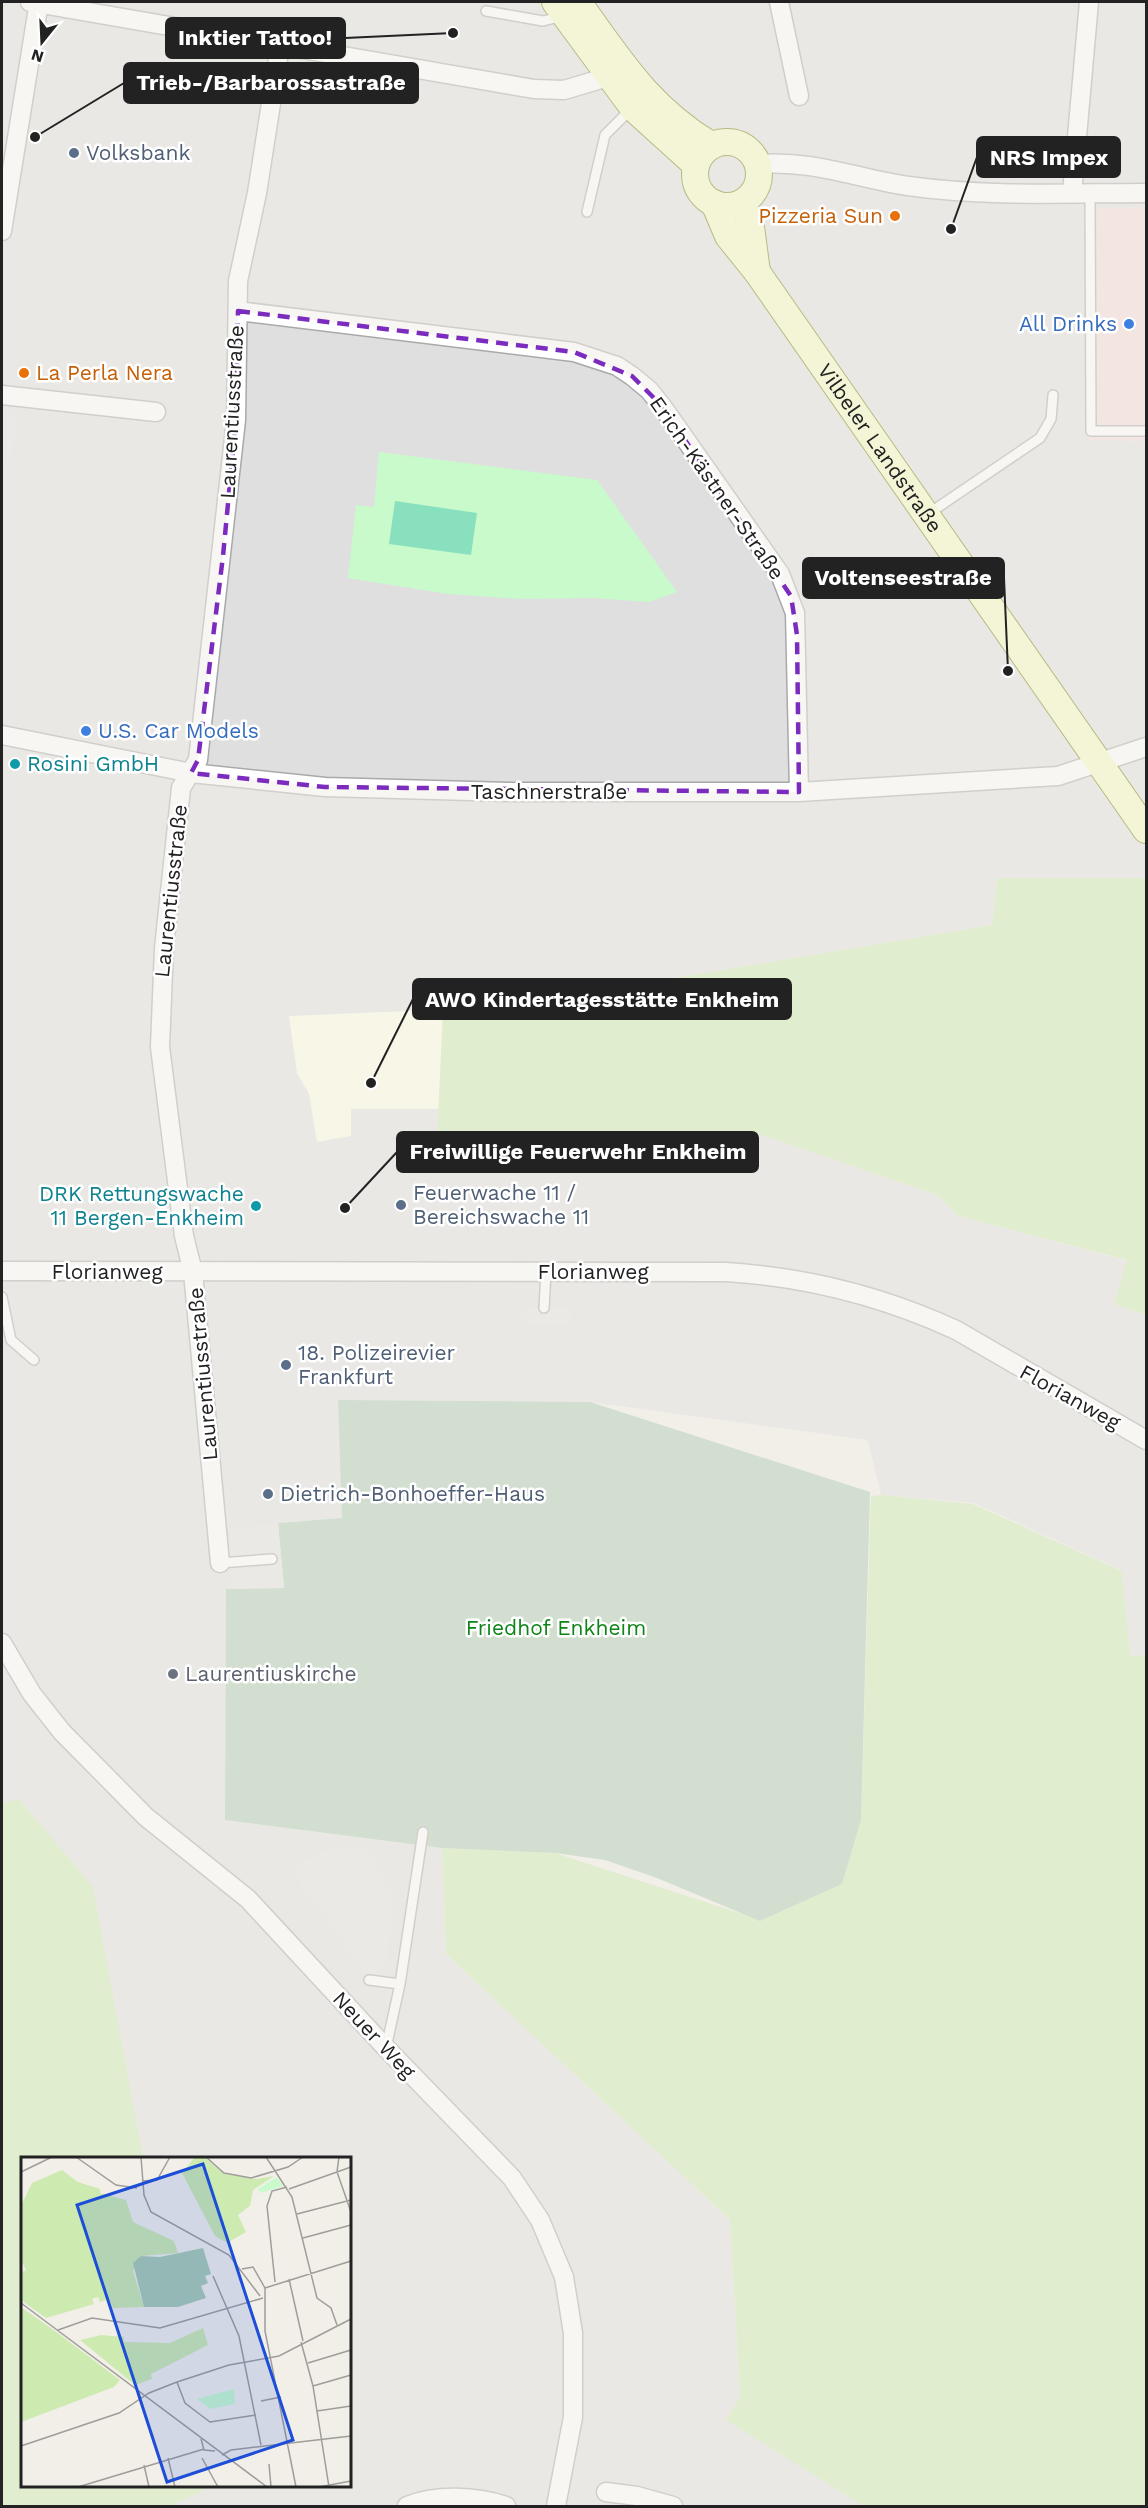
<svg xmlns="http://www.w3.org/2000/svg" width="1148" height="2508" font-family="'Work Sans',sans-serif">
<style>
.residential{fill:#e0dfdf;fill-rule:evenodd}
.commercial{fill:#f2dad9}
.education{fill:#ffffe5}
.grass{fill:#cdebb0}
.cemetery{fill:#aacbaf}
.park{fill:#c8facc}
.pitch{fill:#88e0be}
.parking{fill:#e2e2e2}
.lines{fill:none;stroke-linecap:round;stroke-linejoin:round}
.lane-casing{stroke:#a9a9a9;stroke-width:12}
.street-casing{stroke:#a9a9a9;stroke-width:21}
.secondary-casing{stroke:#707d05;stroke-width:28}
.lane{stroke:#fff;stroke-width:9}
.street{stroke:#fff;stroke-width:18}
.secondary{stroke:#f7fabf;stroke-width:26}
.marked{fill:none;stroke:#7b2cbf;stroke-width:4.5;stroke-dasharray:12 8;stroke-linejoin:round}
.service-dot{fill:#5c6f8a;stroke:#fff;stroke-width:2}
.food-dot{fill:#e8710a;stroke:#fff;stroke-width:2}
.shop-dot{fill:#3f7fe0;stroke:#fff;stroke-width:2}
.culture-dot{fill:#0f9aa8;stroke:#fff;stroke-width:2}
.worship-dot{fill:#6b7280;stroke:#fff;stroke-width:2}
.labels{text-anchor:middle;stroke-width:5;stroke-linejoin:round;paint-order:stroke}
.service-label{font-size:21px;fill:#4e5e75;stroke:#fff;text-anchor:start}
.food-label{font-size:21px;fill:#c56008;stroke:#fff;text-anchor:end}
.shop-label{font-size:21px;fill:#366cbe;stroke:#fff;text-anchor:end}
.street-label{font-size:21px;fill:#222;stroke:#fff}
.culture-label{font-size:21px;fill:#0d838f;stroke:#fff;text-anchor:start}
.park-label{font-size:21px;fill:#0c8416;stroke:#fff}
.worship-label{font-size:21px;fill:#5b616d;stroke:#fff;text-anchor:start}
.inset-road{fill:none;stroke:#9f9d99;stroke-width:1.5}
.view{fill:#1d4ed8;fill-opacity:0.15;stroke:#1d4ed8;stroke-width:3}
.inset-edge{fill:none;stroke:#222;stroke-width:3}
.leader{fill:none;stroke:#222;stroke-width:2}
.callout-dot{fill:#222;stroke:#fff;stroke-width:2}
.callout{fill:#222;stroke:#222;stroke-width:2}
.callout-label{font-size:22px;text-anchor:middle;font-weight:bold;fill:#fff}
</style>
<rect width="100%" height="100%" fill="#f2efe9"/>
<path class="residential" d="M2,2H1146V207L1085,209L1089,440L1146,441V878H997L992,925L524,1003L444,1012L436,1160L600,1154L715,1141L750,1131L937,1195L958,1216L1128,1261L1115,1304L1146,1315V1655L1130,1656L1121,1570L974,1503L881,1495L868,1440L590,1402L338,1400L343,1518L278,1523L284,1588L226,1590L225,1820L442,1848L446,1954L730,2220L740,2397L727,2420L863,2506H2ZM22,2158H350V2486H22Z"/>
<path class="commercial" d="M1146,207V441L1088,440L1084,209Z"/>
<path class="education" d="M408,1011L443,1012L439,1109H351V1136L317,1142L309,1094L297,1073L289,1016Z"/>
<path class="grass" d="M997,878H1146V1315L1114,1304L1127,1260L958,1216L937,1195L750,1131L715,1141L599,1154L436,1160L443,1012L524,1003L992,925Z
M882,1495L973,1504L1122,1571L1130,1656L1146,1655V2506H863L726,2420L740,2397L730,2220L446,1954L442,1848L555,1853L761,1920L842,1884L861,1820L871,1496Z
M19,1799L93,1887L143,2158H22V2486H202L203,2491L169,2506H2V1803Z"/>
<path class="cemetery" d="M338,1400L590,1402L870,1492L861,1820L842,1884L760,1921L657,1878L605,1860L555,1853L442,1848L225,1820L226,1589L284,1588L278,1523L342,1518Z"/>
<path class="park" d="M379,452L597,480L677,592L649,602L593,598L521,599L448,594L348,578L356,505L374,507Z"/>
<path class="pitch" d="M395,501L477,513L471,555L389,544Z"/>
<path class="parking" d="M2,413L16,415L11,462L2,461Z
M522,1307L571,1308V1325L522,1324Z
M278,1523L284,1588L231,1589L229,1528Z
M360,1847L375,1862L394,1896L386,1968L369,1980L315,1901L300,1885L296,1866L325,1850Z"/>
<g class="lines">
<defs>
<path id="lane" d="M486,11L543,21L563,16
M1090,193L1091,431H1146
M587,212L605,135L631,109
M928,514L1040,438L1051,419L1053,395
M2,1297L11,1340L34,1360
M544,1308L546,1272
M220,1563L272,1559
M369,1980L400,1984L386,2048
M400,1984L423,1832"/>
<path id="street" d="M30,2L534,89L564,90L618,74
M779,2L799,96
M759,164C814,160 855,178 908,186C987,197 1067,193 1146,193
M1072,193L1089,2
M2,231L39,2
M238,311L574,352L617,366L632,376L649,390L662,406L780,574L795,613L799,792
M2,395L156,412
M2,735L191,773L325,787L508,792H799L1058,776L1146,747
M2,1271L726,1272C807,1277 882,1296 956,1330L1146,1440
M220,1563L193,1272L184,1236L160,1047L164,948L181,788L198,760L236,420L238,281L257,193L280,46
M2,1643L32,1694L62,1732L146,1817L248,1899L386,2048L512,2178L540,2220L564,2277L573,2333V2417L556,2506
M606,2492L637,2496L673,2506
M407,2506C436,2494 477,2496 506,2506"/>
<g id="secondary">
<path d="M555,2L633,108L696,165"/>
<path d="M578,2C620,60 648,107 711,145"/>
<circle cx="727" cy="174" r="32"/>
<path d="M743,202L751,227L757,272"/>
<path id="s1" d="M714,203L728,236L757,272L1146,830"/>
</g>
</defs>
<use href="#lane" class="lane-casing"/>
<use href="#street" class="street-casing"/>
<use href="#secondary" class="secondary-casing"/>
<use href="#lane" class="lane"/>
<use href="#street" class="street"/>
<use href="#secondary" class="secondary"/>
</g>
<path d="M0 0H1148V2508H0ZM238,311L574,352L632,376L662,406L791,596L797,635L799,792L325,787L191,773L198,760L223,556L236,420Z" fill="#f2efe9" fill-opacity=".55" fill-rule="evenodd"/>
<path class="marked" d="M238,311L574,352L632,376L662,406L791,596L797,635L799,792L325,787L191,773L198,760L223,556L236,420Z"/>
<g class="service-dot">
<circle cx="74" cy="153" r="6"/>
<circle cx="401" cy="1205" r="6"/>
<circle cx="286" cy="1365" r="6"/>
<circle cx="268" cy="1494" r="6"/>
</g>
<g class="food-dot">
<circle cx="895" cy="216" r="6"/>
<circle cx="24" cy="373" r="6"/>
</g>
<g class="shop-dot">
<circle cx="1129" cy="324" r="6"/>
<circle cx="86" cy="731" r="6"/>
</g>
<g class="culture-dot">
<circle cx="15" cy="764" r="6"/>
<circle cx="256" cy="1206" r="6"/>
</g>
<circle class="worship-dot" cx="173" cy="1674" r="6"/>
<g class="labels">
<g class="service-label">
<text x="86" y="160">Volksbank</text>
<text x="413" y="1200">Feuerwache 11 /<tspan x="413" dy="24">Bereichswache 11</tspan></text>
<text x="298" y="1360">18. Polizeirevier<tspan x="298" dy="24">Frankfurt</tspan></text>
<text x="280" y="1501">Dietrich-Bonhoeffer-Haus</text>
</g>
<g class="food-label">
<text x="883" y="223">Pizzeria Sun</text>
<text x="36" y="380" text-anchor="start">La Perla Nera</text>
</g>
<g class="shop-label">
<text x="1117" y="331">All Drinks</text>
<text x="98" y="738" text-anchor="start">U.S. Car Models</text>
</g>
<g class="street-label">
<text transform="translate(232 412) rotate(-87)" y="7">Laurentiusstraße</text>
<text dy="7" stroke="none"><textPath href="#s1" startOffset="297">Vilbeler Landstraße</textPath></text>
<text transform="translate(717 488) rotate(55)" y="7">Erich-Kästner-Straße</text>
<text x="549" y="799">Taschnerstraße</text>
<text transform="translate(171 891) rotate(-84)" y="7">Laurentiusstraße</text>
<text x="107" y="1279">Florianweg</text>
<text x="593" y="1279">Florianweg</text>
<text transform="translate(203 1374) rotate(-95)" y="7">Laurentiusstraße</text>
<text transform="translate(1070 1397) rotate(29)" y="7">Florianweg</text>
<text transform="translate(374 2035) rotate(47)" y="7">Neuer Weg</text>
</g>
<g class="culture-label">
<text x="27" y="771">Rosini GmbH</text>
<text x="244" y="1201" text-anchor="end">DRK Rettungswache<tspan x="244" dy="24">11 Bergen-Enkheim</tspan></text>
</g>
<g class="park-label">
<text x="556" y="1635">Friedhof Enkheim</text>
</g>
<g class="worship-label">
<text x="185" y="1681">Laurentiuskirche</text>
</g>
</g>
<g transform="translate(21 2157)">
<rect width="330" height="330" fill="#f2efe9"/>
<path d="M174,0H183L203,17L235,22L253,19L232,33L229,49L217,58L225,75L206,86L194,79L161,16ZM41,13L57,25L79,32V36L105,43L112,65L153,84L157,96L120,99L112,114L123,150L92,151L88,142L79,145L77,140L71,142L73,147L25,161L0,143V116L5,113L0,103V49L11,26ZM0,150L34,174L99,223L93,230L0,265ZM182,171L187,188L130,217L131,222L114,228L59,183L80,178L103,180V185L149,186Z" fill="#cdebb0"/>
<path d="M182,91L190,117L184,119L187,126L180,129L185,141L157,150H123L112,106L120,99L139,100Z" fill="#aacbaf"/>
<path d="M256,20L262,29L239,36L237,32ZM213,232L214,247L189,252L176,242Z" fill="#c8facc"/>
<path class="inset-road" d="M55,0L95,28L116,31M120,0L123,38L130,55L208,98L239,139M185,0L203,16L230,21L267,10L282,0M245,0L271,40L296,141L310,151L316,168M318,0L316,15L330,55M0,15L31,0M121,24L136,23L149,0M268,32L330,10M276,57L330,43M282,81L330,68M221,112L232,110L244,131M192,119L218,179L240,288M268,122L282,184M254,125L246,49L251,34L266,30M244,131V174L275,330M244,131L330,104M0,146L246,330M37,173L71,161L139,171L242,141M280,185L292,229L308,330M287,206L330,193M156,225L164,246L189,265L235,258M292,229L330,218M240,244L260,240M296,254L330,249M180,282L183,293L194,294M0,289L98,256L128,236L156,225L208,208L258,199L330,162M201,298L210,293L330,279M147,301L154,330M181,301L197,330M248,307L250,330M123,308L128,330M57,330L183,292M298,330L330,324"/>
<path class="view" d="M182,7L272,283L146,325L56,48Z"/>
<rect width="330" height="330" class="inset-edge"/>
</g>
<path class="leader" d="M453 33L345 38M35 137L124 83M951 229L977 157M1008 671L1004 578M371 1083L413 999M345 1208L397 1152"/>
<g class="callout-dot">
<circle cx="453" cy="33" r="6"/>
<circle cx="35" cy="137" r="6"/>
<circle cx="951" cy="229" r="6"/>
<circle cx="1008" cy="671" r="6"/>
<circle cx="371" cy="1083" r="6"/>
<circle cx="345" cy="1208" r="6"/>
</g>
<g class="callout">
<rect x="166" y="18" width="179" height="40" rx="6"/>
<rect x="124" y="63" width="294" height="40" rx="6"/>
<rect x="977" y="137" width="143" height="40" rx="6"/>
<rect x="803" y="558" width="201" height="40" rx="6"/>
<rect x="413" y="979" width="378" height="40" rx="6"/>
<rect x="397" y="1132" width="361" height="40" rx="6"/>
</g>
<g class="callout-label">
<text x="255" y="45">Inktier Tattoo!</text>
<text x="271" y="90">Trieb-/Barbarossastraße</text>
<text x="1049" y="165">NRS Impex</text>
<text x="903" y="585">Voltenseestraße</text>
<text x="602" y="1007">AWO Kindertagesstätte Enkheim</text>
<text x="578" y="1159">Freiwillige Feuerwehr Enkheim</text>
</g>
<rect width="1148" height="2508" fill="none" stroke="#222222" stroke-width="6"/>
<g transform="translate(42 42) rotate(198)" stroke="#ffffff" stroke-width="4.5" paint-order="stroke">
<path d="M0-4.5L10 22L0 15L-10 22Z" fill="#222222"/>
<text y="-9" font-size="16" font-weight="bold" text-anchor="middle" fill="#222222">N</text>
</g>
</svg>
